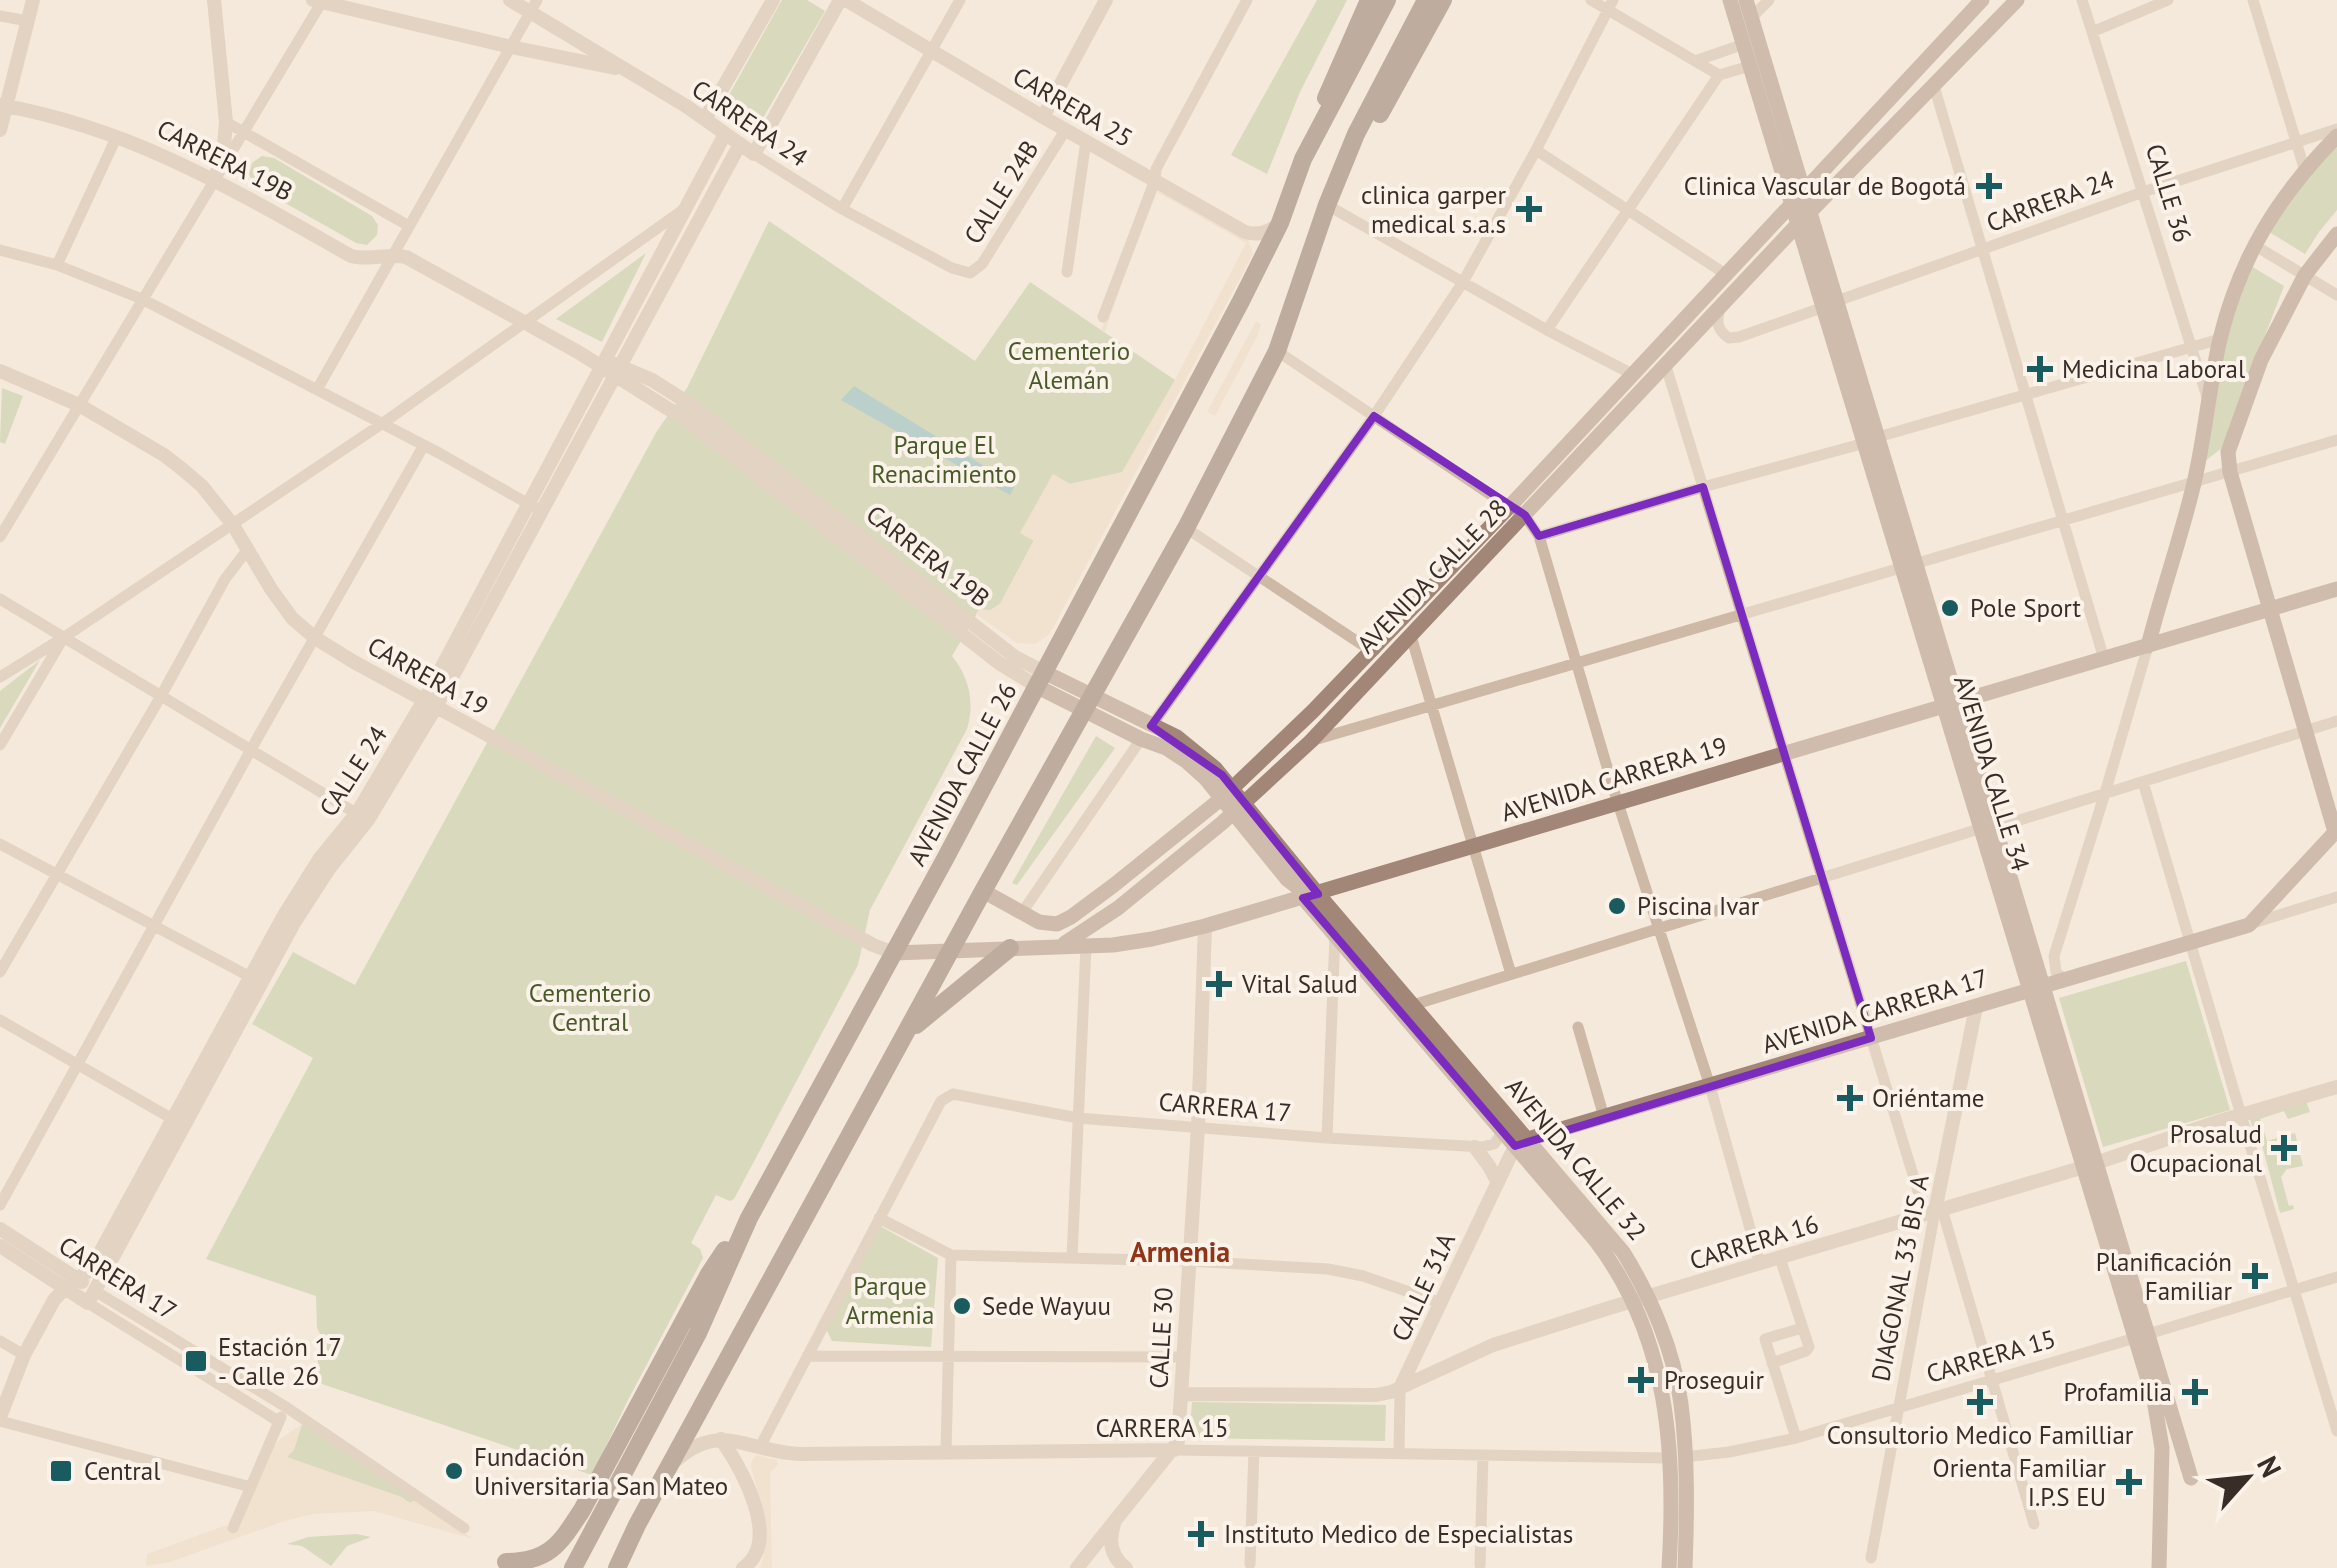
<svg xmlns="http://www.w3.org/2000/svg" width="2337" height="1568" font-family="'PT Sans',sans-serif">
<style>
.green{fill:#b7c59a}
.plaza{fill:#eedac1}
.water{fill:#77b2b5}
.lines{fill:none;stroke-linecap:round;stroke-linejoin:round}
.minor{stroke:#ceb8a6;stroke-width:11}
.tertiary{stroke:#ceb8a6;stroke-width:14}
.secondary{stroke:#a28677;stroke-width:15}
.primary{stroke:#7d6457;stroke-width:18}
.marked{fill:none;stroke:#7b2cbf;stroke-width:8;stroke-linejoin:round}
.poi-dot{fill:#195b5f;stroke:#fbf3e9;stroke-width:4}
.labels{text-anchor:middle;stroke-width:8;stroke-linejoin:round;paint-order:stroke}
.street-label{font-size:25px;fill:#392d28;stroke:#fbf3e9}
.poi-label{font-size:25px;fill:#392d28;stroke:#fbf3e9;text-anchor:start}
.park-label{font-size:25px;fill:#485a29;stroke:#fbf3e9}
.neighbourhood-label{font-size:28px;font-weight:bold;fill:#913418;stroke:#fbf3e9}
</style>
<rect width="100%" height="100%" fill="#f4e9db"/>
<path class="green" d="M782,0H807L825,11L759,125L724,104Z
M1317,0H1347L1300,92L1267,174L1231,155Z
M2337,142V210L2319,232L2305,254L2266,230Z
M262,156L274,158L372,216L378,225L377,235L367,245L356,243L255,186L249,174L252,163Z
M769,221L975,361L1030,282L1175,380L1122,473L1070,484L1053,475L1021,532L1034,540L1000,604L991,610H979L952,656C969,677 975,702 967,729L870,910L858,965L734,1199L730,1201L716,1195L691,1243L700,1249L703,1258L628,1400L592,1475L313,1381L323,1340L317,1328L316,1296L206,1259L313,1058L252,1024L293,952L355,985L657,431L687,388Z
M646,253L602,342L556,319Z
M2251,266L2284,286L2222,448L2205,461L2225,336Z
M2,388L23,396L5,444L0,442Z
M40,660L0,728V691Z
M1096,736L1115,748L1017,885L1012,883Z
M2186,961L2230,1110L2103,1147L2059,998Z
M2305,1098L2310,1112L2288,1119L2284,1111L2260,1119L2267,1141L2295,1133L2303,1166L2287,1169L2281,1177L2289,1206L2293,1205L2294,1209L2280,1213L2262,1145H2258L2249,1116Z
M880,1226L938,1258L931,1347L832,1341L826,1329Z
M1192,1402L1386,1405L1385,1441L1189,1438Z
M302,1424L415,1500L410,1503L401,1497L286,1457L294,1449Z
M356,1534L371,1537L347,1546L331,1566L302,1546L287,1544L308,1537Z"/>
<path class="plaza" d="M1154,188L1248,239L1253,254L1049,635L1035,644L1017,643L976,614L979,609L990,610L1000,604L1034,541L1020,533L1053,474L1070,484L1122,472L1175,380L1246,243L1157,192L1127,266L1105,332L1101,330Z
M1256,321L1261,324L1258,335L1215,416L1207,412Z
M302,1424L294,1450L287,1457L401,1497L410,1503L415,1500L474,1539L373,1511L314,1514L285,1521L170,1562L146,1566L147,1554L224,1526L238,1528L275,1445L280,1439Z
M756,1455L777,1460L778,1465L770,1473L772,1568H760L764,1554L765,1531L761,1502L751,1468V1462Z"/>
<path class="water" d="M854,386L1015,485L1010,495L841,400Z"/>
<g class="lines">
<path class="minor" d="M1591,0L1719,75
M2082,0L2207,397
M2253,0L2305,171
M0,16L28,21
M1752,17L1769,0
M2092,32L2168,0
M1695,61L1744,44
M1934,86L2104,659
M226,122L409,226
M1536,150L1727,275
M754,154L842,209L952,268L970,273L982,264L1066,129
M1327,205L1547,330L1632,374
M842,209L960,0
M2254,245L2337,295
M0,250L57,265L142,299L439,453L541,511
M57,265L117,136
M1067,272L1086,141
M1837,301L2143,192L2337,129
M1720,309C1716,322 1717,330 1729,338L1739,337L1824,307
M1103,317L1155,180L1156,169L1247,0
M1547,330L1719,75L1750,66
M1277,351L1491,495L1525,515L1539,536L1615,794L1710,1086L1760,1264
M1665,363L1925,1214
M318,388L537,0
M1878,437L2220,339
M1186,528L1361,644L1375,650
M1539,536L1703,487L1865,443
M0,537L323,0
M0,599L364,818
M1411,636L1511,974
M0,677L63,638L383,423L683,210
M1151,726L1374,416L1463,282L1536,150L1613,0
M1314,740L2337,440
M0,745L61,642
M2143,782L2241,1115L2337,1431
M1994,828L2337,721
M0,844L258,981
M1021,914L1141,739
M2253,923L2337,897
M0,972L161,696L225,579L248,549
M2065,980L2056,972L2054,956L2105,793L2148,646
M1413,1005L1982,828
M0,1020L176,1121
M1578,1027L1604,1117
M1327,1138L1335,935
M0,1205L258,737L424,445
M1942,1209L2034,1524
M879,1218L951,1255L1188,1261L1328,1269L1363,1276L1441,1303
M1072,1258L1086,946
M95,1291L286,1407L464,1528
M88,1303L278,1421
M2148,1334L2337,1277
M0,1341L24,1355
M807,1356L1183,1357
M1772,1363L1806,1351L1809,1347L1780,1258
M0,1421L251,1487
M1796,1438L1765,1339L1802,1328
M760,1447L941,1101L953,1094L1078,1118L1327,1138L1482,1147L1494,1144L1503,1132
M1174,1450L1669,1458
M946,1451L951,1255
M1399,1453L1400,1389
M1684,1457L1729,1452L1796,1438L2135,1338
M233,1528L281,1417
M1871,1558L1935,1211
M1250,1564L1254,1451
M1480,1565L1483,1455"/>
<path class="tertiary" d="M214,0L226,122L224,146L215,179
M313,0L511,47L615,68
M510,0L686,106L754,154L840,0
M846,0L1043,117L1245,232C1259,236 1268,232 1280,224
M0,105C134,129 234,190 351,256C370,261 387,253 406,257L578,352L686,420L999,663L1038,687
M1043,117L1106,0
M705,119L773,0
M0,130L33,0
M612,363L652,380L690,404L1015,657L1046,673
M0,371L79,405L164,455L182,469L202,486L233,525L271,589L292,618L315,638L354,662L873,945L894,953
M1475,1147L1489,1166L1498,1183
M1935,1211L1976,1007
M0,1229L82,1282
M0,1246L88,1303L294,923L329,869L368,820L436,707L740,144
M1400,1388L1515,1146
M1181,1394L1376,1395L1391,1392L1493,1345L1609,1308L2084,1167L2220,1121L2337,1087
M0,1417L24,1355L54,1300L65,1288L91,1269L283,917L320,858L357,813L427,695L725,134
M721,1439C741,1468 783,1541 743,1568
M673,1463C720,1419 747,1452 799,1454L1174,1450
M1114,1524C1108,1542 1111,1557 1126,1568
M1077,1568L1178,1442L1198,1127L1205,926"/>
<path class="secondary" d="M1730,0L2154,1400L2162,1448L2159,1568
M1746,0L2191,1478
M2148,646C2162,591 2181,538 2194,483C2205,436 2209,387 2220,339C2240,257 2278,196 2337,136
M1046,673L1177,737L1215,768L1318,894L1623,1252C1651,1297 1674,1351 1681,1404C1688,1458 1687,1514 1685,1568
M1038,687L1141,739L1166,748L1186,761L1206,779L1287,879L1296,886L1314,893
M2335,832L2230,472L2228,452L2261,360L2305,275L2337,234
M983,891L1039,922L1057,924L1071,917L1114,885L1222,798L1313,711L1511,505L1982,0
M1303,898L1596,1241C1669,1337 1676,1452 1669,1568
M1065,943L1118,908L1222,823L1311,741L1799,223L2017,0
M894,953L1113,945L1152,939L1205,926L2337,589
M1515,1146L1528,1139L2249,925L2337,830"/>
<path class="primary" d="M1326,98L1369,0
M1380,114L1443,0
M916,1025L1010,948
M506,1562C549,1562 560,1544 582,1510L709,1274L725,1250
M573,1568L698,1333L749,1218L945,859L1241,301L1280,223L1303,159L1387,0
M617,1568L637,1525L983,891L1186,528L1277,351L1327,205L1356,134L1426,0"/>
</g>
<path d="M0 0H2337V1568H0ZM1374,416L1525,515L1539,536L1703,487L1871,1038L1515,1146L1303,898L1318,894L1222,775L1151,726Z" fill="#f4e9db" fill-opacity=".55" fill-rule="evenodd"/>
<path class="marked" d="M1374,416L1525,515L1539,536L1703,487L1871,1038L1515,1146L1303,898L1318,894L1222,775L1151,726Z"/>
<g class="poi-dot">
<path d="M1984 171h10v10h10v10h-10v10h-10v-10h-10v-10h10z"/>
<path d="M1524 194h10v10h10v10h-10v10h-10v-10h-10v-10h10z"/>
<path d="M2035 354h10v10h10v10h-10v10h-10v-10h-10v-10h10z"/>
<circle cx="1950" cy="608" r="10"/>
<circle cx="1617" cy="906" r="10"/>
<path d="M1214 969h10v10h10v10h-10v10h-10v-10h-10v-10h10z"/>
<path d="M1845 1083h10v10h10v10h-10v10h-10v-10h-10v-10h10z"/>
<path d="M2279 1133h10v10h10v10h-10v10h-10v-10h-10v-10h10z"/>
<path d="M2250 1261h10v10h10v10h-10v10h-10v-10h-10v-10h10z"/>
<circle cx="962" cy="1306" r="10"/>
<rect x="184" y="1349" width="24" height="24" rx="5"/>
<path d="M1636 1365h10v10h10v10h-10v10h-10v-10h-10v-10h10z"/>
<path d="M2190 1377h10v10h10v10h-10v10h-10v-10h-10v-10h10z"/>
<path d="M1975 1387h10v10h10v10h-10v10h-10v-10h-10v-10h10z"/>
<rect x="49" y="1459" width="24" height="24" rx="5"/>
<circle cx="454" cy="1471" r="10"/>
<path d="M2124 1467h10v10h10v10h-10v10h-10v-10h-10v-10h10z"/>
<path d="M1196 1519h10v10h10v10h-10v10h-10v-10h-10v-10h10z"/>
</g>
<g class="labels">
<g class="street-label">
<text transform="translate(1073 107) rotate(30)" y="9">CARRERA 25</text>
<text transform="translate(750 123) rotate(34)" y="9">CARRERA 24</text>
<text transform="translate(225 160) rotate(27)" y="9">CARRERA 19B</text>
<text transform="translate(1001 192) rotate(-58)" y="9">CALLE 24B</text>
<text transform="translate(2169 193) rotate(73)" y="9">CALLE 36</text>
<text transform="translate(2050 201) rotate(-20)" y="9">CARRERA 24</text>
<text transform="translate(928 556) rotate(38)" y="9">CARRERA 19B</text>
<text transform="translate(1432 576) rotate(-46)" y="9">AVENIDA CALLE 28</text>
<text transform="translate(428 676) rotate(29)" y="9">CARRERA 19</text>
<text transform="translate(353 771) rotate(-57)" y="9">CALLE 24</text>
<text transform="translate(1992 773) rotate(73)" y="9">AVENIDA CALLE 34</text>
<text transform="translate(962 774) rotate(-62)" y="9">AVENIDA CALLE 26</text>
<text transform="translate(1614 779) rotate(-17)" y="9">AVENIDA CARRERA 19</text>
<text transform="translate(1875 1011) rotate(-17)" y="9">AVENIDA CARRERA 17</text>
<text transform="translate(1225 1107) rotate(5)" y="9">CARRERA 17</text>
<text transform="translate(1576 1159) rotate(50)" y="9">AVENIDA CALLE 32</text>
<text transform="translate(1754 1242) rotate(-17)" y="9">CARRERA 16</text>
<text transform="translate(118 1278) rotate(32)" y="9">CARRERA 17</text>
<text transform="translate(1900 1278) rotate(-79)" y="9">DIAGONAL 33 BIS A</text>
<text transform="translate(1423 1287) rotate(-65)" y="9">CALLE 31A</text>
<text transform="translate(1161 1338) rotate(-87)" y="9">CALLE 30</text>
<text transform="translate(1991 1356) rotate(-16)" y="9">CARRERA 15</text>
<text x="1162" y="1437">CARRERA 15</text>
</g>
<g class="poi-label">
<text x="1966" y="195" text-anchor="end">Clinica Vascular de Bogotá</text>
<text x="1506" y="204" text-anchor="end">clinica garper<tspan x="1506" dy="29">medical s.a.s</tspan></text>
<text x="2062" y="378">Medicina Laboral</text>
<text x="1970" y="617">Pole Sport</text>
<text x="1637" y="915">Piscina Ivar</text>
<text x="1242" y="993">Vital Salud</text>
<text x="1872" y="1107">Oriéntame</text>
<text x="2262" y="1143" text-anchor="end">Prosalud<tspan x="2262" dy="29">Ocupacional</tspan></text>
<text x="2232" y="1271" text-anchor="end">Planificación<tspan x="2232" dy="29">Familiar</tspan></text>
<text x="982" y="1315">Sede Wayuu</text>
<text x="218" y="1356">Estación 17<tspan x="218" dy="29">- Calle 26</tspan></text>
<text x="1664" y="1389">Proseguir</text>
<text x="2172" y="1401" text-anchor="end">Profamilia</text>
<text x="1980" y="1444" text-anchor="middle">Consultorio Medico Familliar</text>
<text x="474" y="1466">Fundación<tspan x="474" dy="29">Universitaria San Mateo</tspan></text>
<text x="2106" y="1477" text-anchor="end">Orienta Familiar<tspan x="2106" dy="29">I.P.S EU</tspan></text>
<text x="84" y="1480">Central</text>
<text x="1224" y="1543">Instituto Medico de Especialistas</text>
</g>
<g class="park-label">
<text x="1069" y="360">Cementerio<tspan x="1069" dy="29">Alemán</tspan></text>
<text x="944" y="454">Parque El<tspan x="944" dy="29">Renacimiento</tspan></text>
<text x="590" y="1002">Cementerio<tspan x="590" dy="29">Central</tspan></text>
<text x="890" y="1295">Parque<tspan x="890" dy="29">Armenia</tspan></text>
</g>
<g class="neighbourhood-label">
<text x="1180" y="1262">Armenia</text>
</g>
</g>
<g transform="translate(2247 1478) rotate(63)" stroke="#fbf3e9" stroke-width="8" paint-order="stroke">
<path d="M0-8L18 38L0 25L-18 38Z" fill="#392d28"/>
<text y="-15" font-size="28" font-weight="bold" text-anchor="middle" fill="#392d28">N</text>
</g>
</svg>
